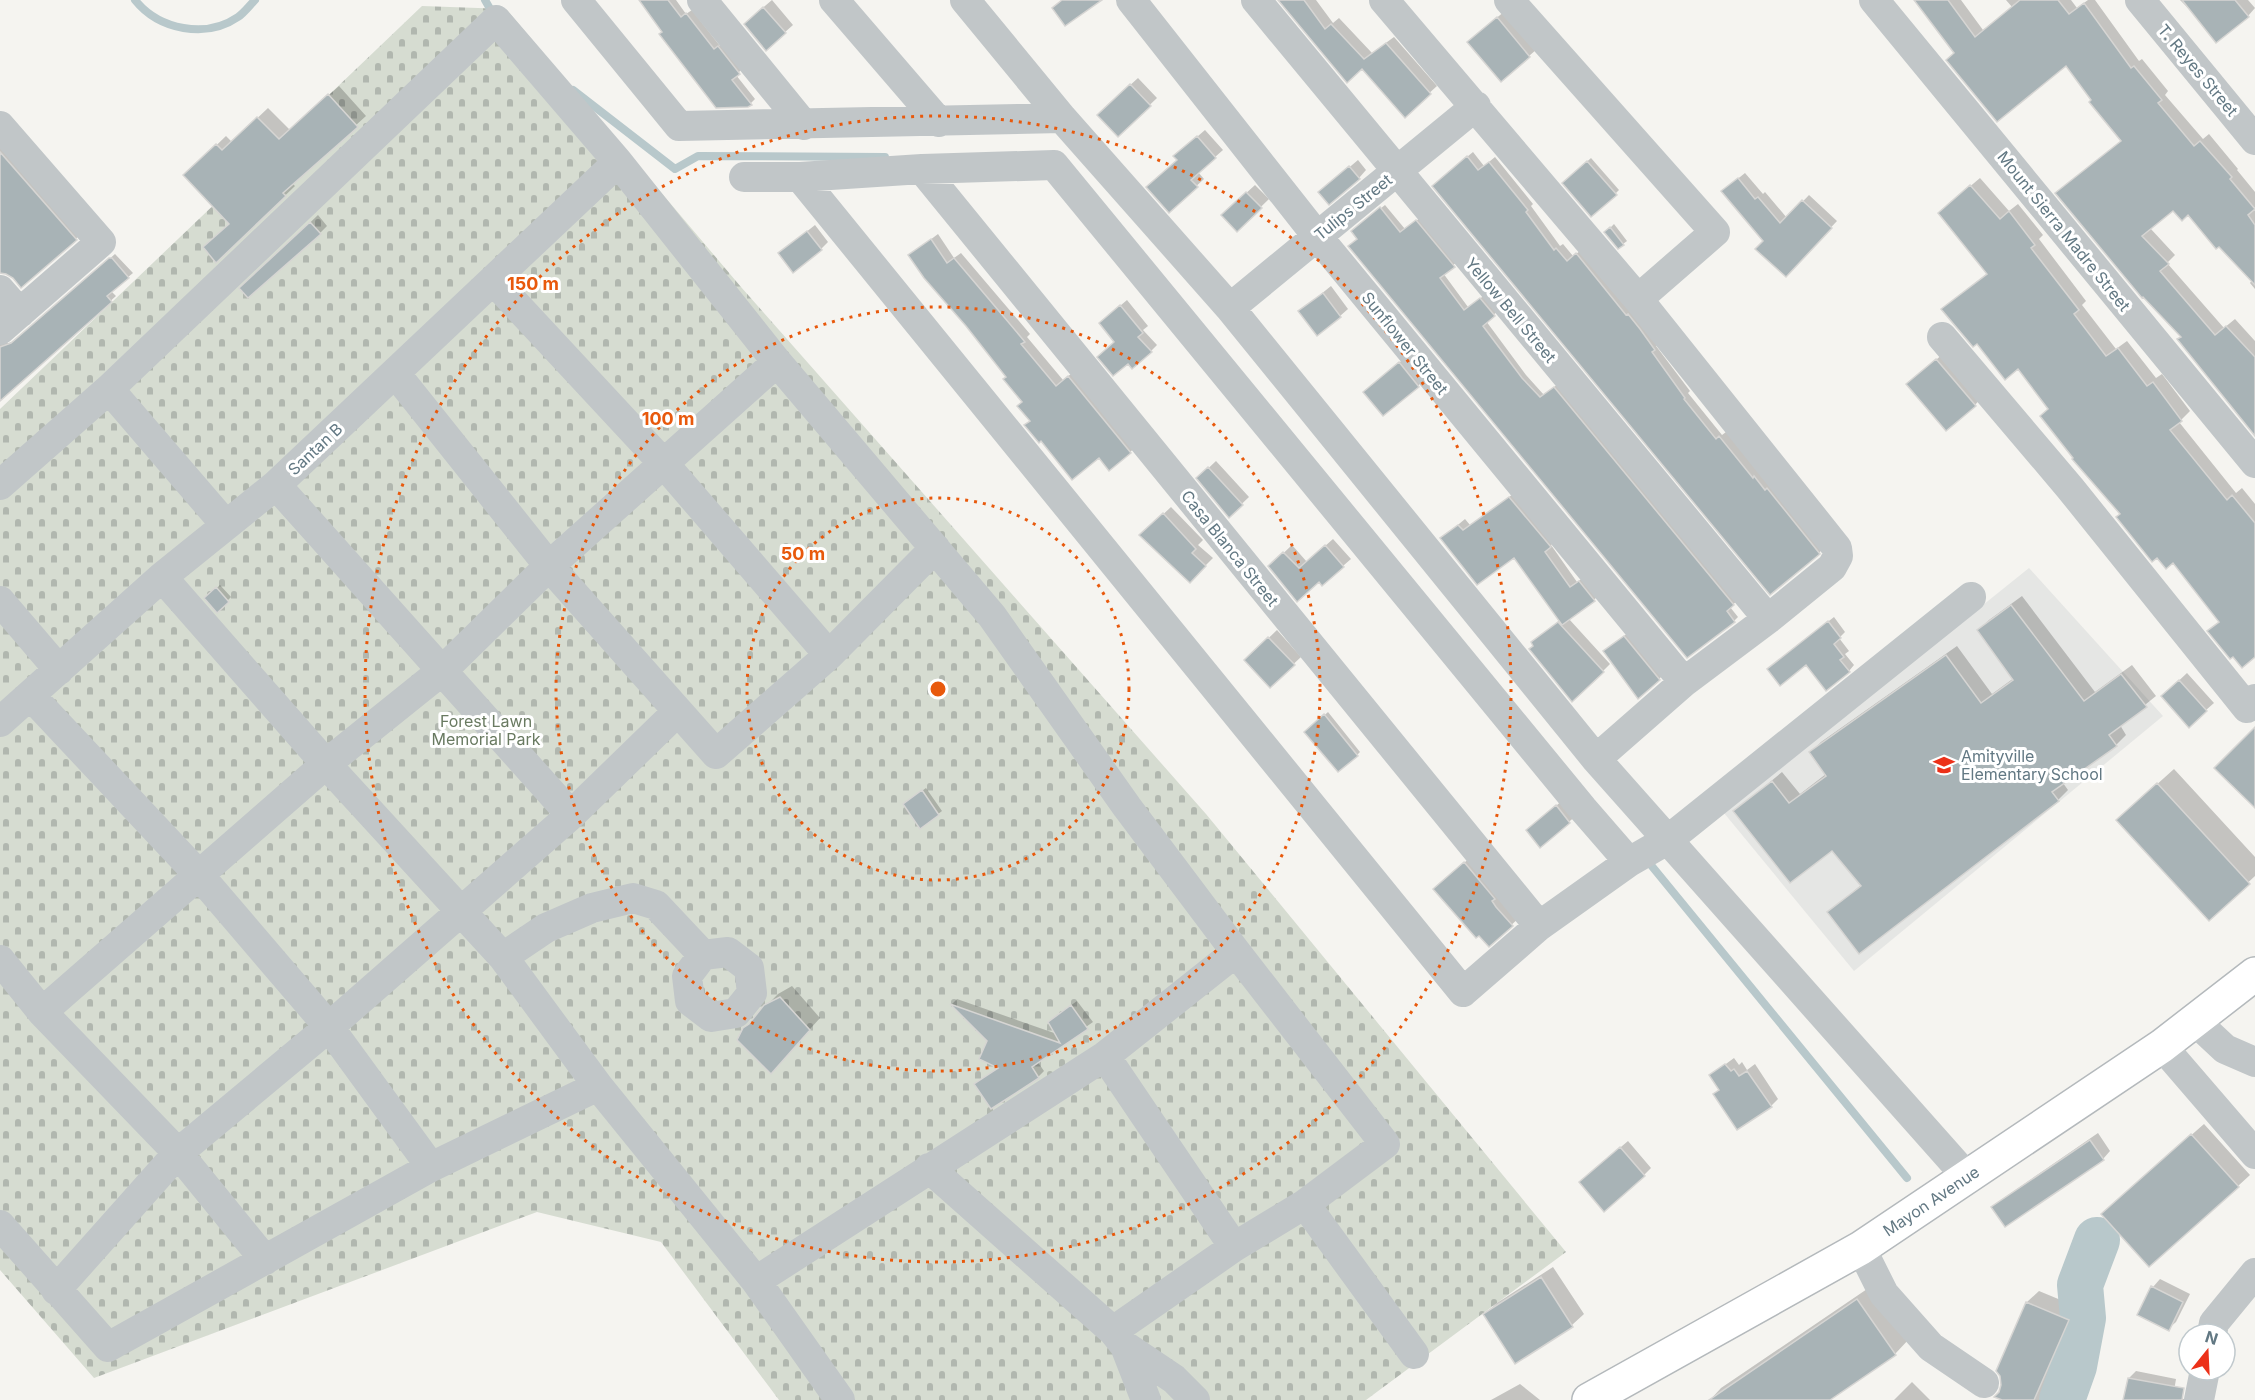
<svg xmlns="http://www.w3.org/2000/svg" width="2255" height="1400" font-family="Inter,sans-serif">
<style>
.built{fill:#e5e6e4}
.cemetery{fill:url(#cemetery-stones)}
.shadow{fill:#0003}
.lines{fill:none;stroke-linecap:round;stroke-linejoin:round}
.stream{stroke:#b8c8cb;stroke-width:8}
.river{stroke:#b8c8cb;stroke-width:46}
.building{fill:#a8b3b6;stroke:#d6d5d3;stroke-width:1.5}
.major-casing{stroke:#b4b9bc;stroke-width:36}
.minor{stroke:#c1c6c8;stroke-width:30}
.major{stroke:#fff;stroke-width:33}
.ring{fill:none;stroke:#e8590c;stroke-width:3;stroke-dasharray:3 6}
.labels{text-anchor:middle;stroke-width:6;stroke-linejoin:round;paint-order:stroke}
.street-label{font-size:16px;fill:#627883;stroke:#fff}
.park-label{font-size:16px;fill:#697a61;stroke:#fff}
.poi-label{font-size:16px;fill:#627883;stroke:#fff;text-anchor:start}
.centre{fill:#e8590c;stroke:#fff;stroke-width:3}
.ring-label{font-size:18px;text-anchor:middle;font-weight:bold;fill:#e8590c;stroke:#fff;stroke-width:6;stroke-linejoin:round;paint-order:stroke}
</style>
<defs>
<pattern id="cemetery-stones" width="16" height="16" patternUnits="userSpaceOnUse" patternTransform="scale(1.5)"><rect width="16" height="16" fill="#d6dcd1"/><path d="M2 7V4a2 2 0 0 1 4 0v3zM10 15v-3a2 2 0 0 1 4 0v3z" fill="#b1b7af"/></pattern>
</defs>
<rect width="100%" height="100%" fill="#f5f4f0"/>
<path class="built" d="M2029,568L2163,716L1854,971L1724,813Z"/>
<path class="cemetery" d="M422,6L506,9L741,287L1206,814L1566,1252L1366,1400H779L661,1242L537,1212L94,1378L0,1270V409Z"/>
<path class="shadow" d="M641,0H676L686,14L692,10L720,46L723,43L743,68L736,75L755,99L748,106L664,31Z
M772,0L793,25L766,49L753,16Z
M1280,0H1316L1333,23L1339,18L1372,53L1394,37L1437,86L1405,115L1362,67Z
M1934,0H1961L1983,30L2012,7L2006,0H2071L2077,8L2088,0H2095L2139,61L2142,59L2168,91L2165,95L2203,139L2209,134L2238,169L2237,170L2255,192V207L2253,209L2255,211V289L2250,283L2252,280L2188,213L2173,209L2150,228L2175,255L2167,263L2224,328L2235,319L2255,341V433L2182,336L2143,295L2123,140L2066,63L1955,53Z
M2180,0H2248L2255,8L2248,16L2188,8Z
M1505,11L1537,49L1529,56L1477,34Z
M1138,78L1157,98L1118,135L1106,107Z
M339,86L366,116L292,183L295,186L217,261L231,223L195,166L226,136L232,142L268,108L290,130Z
M1205,130L1223,150L1198,172L1204,179L1169,211L1178,159L1183,149Z
M0,142L80,235L21,286L6,272H0Z
M1473,152L1484,166L1495,157L1533,204L1531,206L1560,246L1563,244L1573,256L1583,249L1660,343L1656,346L1690,391L1688,393L1722,435L1726,432L1824,547L1819,553L1439,180Z
M1591,158L1619,190L1615,194L1564,183Z
M1358,160L1366,170L1359,178L1320,192Z
M1745,173L1763,194L1765,192L1787,218L1809,195L1837,221L1786,275L1730,185Z
M1980,178L2009,211L2018,204L2043,235L2039,239L2086,301L2082,305L2116,349L2127,341L2156,378L2162,374L2190,411L2179,422L2236,493L2242,488L2255,504V656L2209,631L2220,621L2174,561L2157,556L2122,513L2049,408L2019,367L1952,301L1988,273L1948,205Z
M1255,185L1269,199L1237,230L1231,207Z
M1385,205L1405,229L1420,218L1457,262L1443,273L1468,307L1485,295L1498,311L1486,321L1526,375L1544,395L1558,384L1737,601L1730,607L1738,617L1734,621L1359,239L1356,228Z
M318,215L327,226L320,233L241,289Z
M1614,224L1627,241L1619,247L1609,229Z
M815,225L828,242L821,249L780,253Z
M938,234L954,258L961,253L1030,334L1027,337L1063,380L1075,371L1137,446L1130,452L1109,469L1099,456L1041,439L1024,401L1007,377L910,255Z
M115,254L133,273L111,291L116,296L0,400V342L9,343L18,339Z
M1331,286L1348,309L1340,316L1300,311Z
M1127,300L1148,326L1143,330L1157,345L1151,351L1116,342L1107,317Z
M1944,353L1982,397L1975,405L1916,377Z
M1407,356L1425,378L1418,386L1373,385Z
M1216,461L1249,497L1229,516L1198,478Z
M1516,492L1556,540L1551,545L1577,582L1586,576L1601,594L1569,619L1610,664L1603,671L1535,645L1533,642L1560,620L1514,556L1442,538L1465,519L1470,525Z
M1171,507L1203,540L1198,545L1213,558L1190,581L1141,535Z
M1333,539L1351,559L1322,584L1319,580L1270,566L1292,545L1307,562Z
M220,585L231,597L217,611L206,598Z
M2022,596L2095,692L2132,665L2156,696L2120,725L2126,735L2116,745L2063,783L2068,790L2058,800L1829,912L1861,885L1832,849L1735,811L1782,772L1800,794L1826,774L1811,752L1821,742L1957,646L1992,694L2014,678L1979,630L1989,620Z
M1834,617L1845,632L1839,638L1849,651L1845,654L1854,665L1849,671L1806,663L1774,664Z
M1277,630L1301,657L1270,686L1246,660Z
M1631,631L1665,673L1659,679L1611,645Z
M2187,673L2214,703L2189,725L2170,689Z
M1328,712L1360,752L1357,755L1306,732Z
M2174,769L2255,857V876L2209,919L2134,805Z
M926,788L942,811L921,827L908,801Z
M1564,799L1577,815L1540,846L1528,830Z
M1472,856L1519,918L1489,945L1442,882Z
M792,986L820,1018L782,1060L744,1029L778,994Z
M957,999L1057,1034L1056,1016L1077,1001L1093,1022L1037,1061L1044,1071L1038,1077L992,1107L976,1084L999,1067L989,1041L952,1004Z
M1734,1058L1739,1065L1742,1062L1747,1070L1755,1064L1778,1099L1771,1106L1715,1094L1720,1089L1711,1075Z
M2204,1124L2250,1175L2238,1186L2115,1202Z
M2098,1133L2110,1151L2103,1159L1993,1207L2001,1200Z
M1628,1141L1651,1168L1644,1175H1588Z
M1553,1267L1584,1314L1572,1325L1515,1362L1485,1314L1497,1303Z
M2160,1279L2190,1294L2176,1322L2168,1329L2139,1315L2153,1287Z
M1873,1285L1910,1338L1895,1354L1827,1400H1710L1721,1388Z
M2039,1291L2080,1308L2039,1400H2005L2000,1393L2003,1385L2001,1375L1997,1371L2027,1302Z
M2136,1371L2176,1379L2173,1397L2190,1400H2125L2129,1378Z
M1912,1382L1930,1400H1894Z
M1520,1384L1540,1400H1491Z"/>
<g class="lines">
<path class="stream" d="M135,0C159,30 206,39 238,17C244,13 250,5 255,0
M485,0L493,14
M573,90L675,169L698,156L885,157
M1646,859L1907,1178"/>
<path class="river" d="M2062,1400L2074,1366L2083,1318L2080,1285L2097,1240"/>
</g>
<path class="building" d="M639,0H668L681,17L686,13L714,49L718,46L740,74L732,80L752,105L748,107L716,108L659,34L662,32Z
M1062,0H1102L1065,26L1052,8Z
M1278,0H1304L1325,29L1331,24L1364,59L1386,43L1431,94L1405,118L1362,69L1347,83Z
M1914,0H1948L1975,37L2020,0H2058L2069,14L2084,3L2131,68L2134,66L2162,100L2158,103L2194,146L2200,141L2232,177L2230,179L2255,209L2248,215L2255,225V285L2219,247L2216,249L2188,215L2182,221L2173,211L2142,236L2169,264L2160,271L2215,335L2226,326L2255,357V436L2177,339L2181,337L2143,297L2142,298L2055,193L2121,141L2089,102L2091,100L2066,66L1997,122L1946,60L1954,53Z
M2182,0H2235L2249,17L2216,43Z
M763,7L786,33L766,51L744,24Z
M1497,17L1530,57L1501,82L1467,42Z
M1130,84L1151,106L1118,137L1097,115Z
M328,94L358,127L283,193L286,196L216,263L203,247L229,224L183,175L216,144L222,150L257,117L279,139Z
M1197,136L1216,158L1191,180L1198,187L1169,213L1146,187L1177,160L1173,156Z
M0,152L77,240L21,288L13,278L6,274L0,273Z
M1467,156L1478,170L1489,162L1528,210L1526,212L1554,250L1556,248L1567,261L1576,253L1626,315L1628,314L1640,329L1655,350L1652,352L1685,398L1684,399L1716,439L1719,436L1753,478L1754,476L1765,490L1767,488L1820,554L1770,595L1432,186Z
M1587,161L1617,195L1591,217L1562,183Z
M1349,166L1360,179L1329,205L1318,192Z
M1738,178L1755,199L1758,197L1780,223L1802,200L1832,228L1786,277L1755,249L1763,241L1721,191Z
M1970,185L2000,219L2009,211L2035,245L2031,248L2079,310L2074,314L2106,356L2118,348L2147,386L2153,382L2182,421L2170,430L2227,500L2232,495L2255,523V657L2242,668L2233,657L2230,659L2207,631L2219,622L2173,563L2166,569L2157,558L2152,562L2116,517L2120,514L2072,459L2073,458L2040,416L2048,409L2018,369L2005,380L1977,344L1973,347L1941,309L1987,274L1938,213Z
M1246,192L1262,208L1237,232L1221,215Z
M1380,207L1400,232L1416,220L1455,267L1440,278L1464,310L1480,298L1495,316L1483,326L1522,378L1540,397L1554,387L1734,605L1727,611L1735,622L1687,658L1348,246L1357,239L1351,231Z
M310,222L321,234L248,298L239,288Z
M1610,227L1624,245L1618,249L1604,232Z
M807,231L822,250L793,273L778,253Z
M931,239L947,263L954,258L1004,317L1025,342L1021,344L1056,386L1068,376L1131,453L1109,471L1099,458L1072,480L1041,441L1039,443L1024,425L1030,421L1017,406L1022,402L1003,379L1006,377L966,326L924,278L908,255Z
M109,258H112L129,278L107,296L112,302L0,401V347L11,343Z
M1323,293L1341,317L1317,336L1298,311Z
M1120,305L1143,333L1138,337L1152,352L1132,369L1128,364L1113,376L1097,357L1114,342L1099,323Z
M1936,359L1976,406L1946,431L1906,384Z
M1399,362L1419,387L1383,416L1363,392Z
M1208,467L1243,505L1229,518L1196,478Z
M1509,497L1551,547L1545,552L1570,587L1579,581L1595,601L1562,625L1514,558L1477,585L1440,538L1458,525L1463,530Z
M1163,513L1196,549L1192,553L1206,566L1190,583L1139,535Z
M1325,545L1344,567L1322,586L1319,582L1297,602L1268,566L1283,552L1299,568Z
M216,587L229,602L217,613L204,598Z
M2011,605L2084,701L2121,674L2147,707L2109,735L2117,746L2052,792L2059,801L1859,954L1827,912L1861,886L1832,851L1790,883L1733,811L1772,781L1789,803L1826,776L1809,752L1946,655L1981,703L2013,680L1977,630Z
M1828,621L1841,638L1834,644L1844,657L1840,660L1850,672L1826,691L1806,665L1780,686L1767,669Z
M1558,622L1604,672L1572,702L1529,649L1533,646L1531,642Z
M1624,636L1660,680L1638,699L1603,651Z
M1268,637L1295,665L1270,688L1244,660Z
M2179,680L2207,711L2189,728L2161,696Z
M1324,714L1358,756L1338,772L1304,732Z
M2255,727V808L2214,768Z
M2157,783L2250,884L2209,921L2116,820Z
M922,790L939,815L920,829L903,804Z
M1556,805L1570,823L1540,848L1526,830Z
M1464,862L1495,899L1492,901L1496,907L1513,926L1489,947L1479,936L1476,938L1433,889Z
M780,997L810,1030L771,1074L737,1040L743,1028L749,1024L764,1005Z
M950,1004L1060,1043L1048,1022L1071,1005L1088,1029L1032,1067L1039,1078L991,1109L974,1084L998,1068L979,1059L987,1041Z
M1725,1064L1731,1071L1734,1069L1739,1076L1747,1071L1772,1107L1737,1130L1713,1094L1719,1090L1709,1075Z
M2191,1134L2239,1187L2149,1267L2101,1214Z
M2090,1140L2104,1160L2005,1227L1991,1207Z
M1620,1147L1645,1176L1604,1212L1579,1182Z
M1541,1277L1573,1327L1515,1364L1483,1314Z
M2151,1286L2183,1302L2169,1331L2137,1315Z
M1857,1299L1896,1355L1830,1400H1709Z
M2026,1302L2069,1320L2034,1400H2002L1994,1397L1999,1392L2001,1385L2000,1376L1996,1371Z
M2128,1378L2184,1388L2182,1400H2123Z"/>
<g class="lines">
<defs>
<g id="major">
<path id="s1" d="M1589,1400L1861,1248L2162,1046L2255,974"/>
</g>
</defs>
<use href="#major" class="major-casing"/>
<path class="minor" d="M576,0L679,126L1062,118
M702,0L804,125
M834,0L939,122
M965,0L1062,118L1230,308L1596,759L1968,1178
M1131,0L1317,236L1684,682
M1256,0L1768,619
M1384,0L1638,299L1837,548L1838,556L1832,567L1768,619L1684,682L1596,759
M1509,0L1715,232L1638,299
M1874,0L2255,463
M2140,0L2255,140
M0,126L101,242L0,330
M922,169L1539,926
M744,177H800L922,169L1054,165L1583,809L1629,862
M800,177L1463,992L1539,926L1629,862L1669,839L1971,597
M493,280L665,465L829,655L935,548
M0,290L20,313
M1230,308L1476,106
M1942,337L2070,488L2247,708L2255,699
M395,373L549,566L716,754L829,655
M109,389L225,524
M0,485L109,389L496,20L618,162L777,362L992,616L1127,807L1236,952
M276,485L571,815L677,712
M162,577L326,764L503,957L598,1086
M0,601L59,670
M30,695L199,875L329,1027L431,1167
M0,722L162,577L276,485L618,162
M728,952L749,968L752,993L736,1013L711,1017L690,1001L687,976L703,955Z
M503,957L546,928L592,908L633,898L656,905L703,955
M0,960L42,1012L178,1153L265,1260
M42,1012L326,764L443,670L549,566L777,362
M2195,1021L2225,1049L2255,1062
M2162,1046L2255,1154
M1105,1056L1234,1247
M929,1168L1113,1331L1125,1346L1174,1379L1195,1400
M1305,1204L1414,1354
M0,1225L108,1347L431,1167L598,1086L756,1281L840,1400
M1861,1248L1884,1294L1931,1347L1984,1383
M756,1281L1105,1056L1236,952L1385,1144L1305,1204L1234,1247L1113,1331
M56,1290L178,1153L329,1027L571,815
M2212,1334L2214,1323L2255,1273
M1125,1346L1146,1400
M2199,1400L2205,1370"/>
<use href="#major" class="major"/>
</g>
<g class="ring">
<circle cx="938" cy="689" r="191"/>
<circle cx="938" cy="689" r="382"/>
<circle cx="938" cy="689" r="573"/>
</g>
<defs>
<symbol id="school-bare" viewBox="-9 -9 18 18"><path d="M0-5L7-2L0 1L-7-2ZM-4 1L0 2.5L4 1V4Q0 6-4 4Z" fill="#ec3119" stroke="#fff" stroke-width="2.5" paint-order="stroke"/></symbol>
</defs>
<g fill-rule="evenodd">
<use href="#school-bare" x="1929" y="750" width="30" height="30"/>
</g>
<g class="labels">
<g class="street-label">
<text transform="translate(2198 70) rotate(50)" y="6">T. Reyes Street</text>
<text transform="translate(1353 207) rotate(-39)" y="6">Tulips Street</text>
<text transform="translate(2064 231) rotate(51)" y="6">Mount Sierra Madre Street</text>
<text transform="translate(1511 310) rotate(50)" y="6">Yellow Bell Street</text>
<text transform="translate(1405 343) rotate(51)" y="6">Sunflower Street</text>
<text transform="translate(315 449) rotate(-43)" y="6">Santan B</text>
<text transform="translate(1230 548) rotate(51)" y="6">Casa Blanca Street</text>
<text dy="6" stroke="none"><textPath href="#s1" startOffset="396">Mayon Avenue</textPath></text>
</g>
<g class="park-label">
<text x="486" y="727">Forest Lawn<tspan x="486" dy="18">Memorial Park</tspan></text>
</g>
<g class="poi-label">
<text x="1961" y="762">Amityville<tspan x="1961" dy="18">Elementary School</tspan></text>
</g>
</g>
<circle cx="938" cy="689" r="9" class="centre"/>
<g class="ring-label">
<text x="533" y="290">150 m</text>
<text x="668" y="425">100 m</text>
<text x="803" y="560">50 m</text>
</g>
<g transform="translate(2207 1352) rotate(18)"><circle r="28" fill="#ffffff" stroke="#c0c9cd" stroke-width="1.5"/>
<path d="M0-4.5L10 22L0 15L-10 22Z" fill="#ec3119"/>
<text y="-9" font-size="16" font-weight="bold" text-anchor="middle" fill="#627883">N</text>
</g>
</svg>
